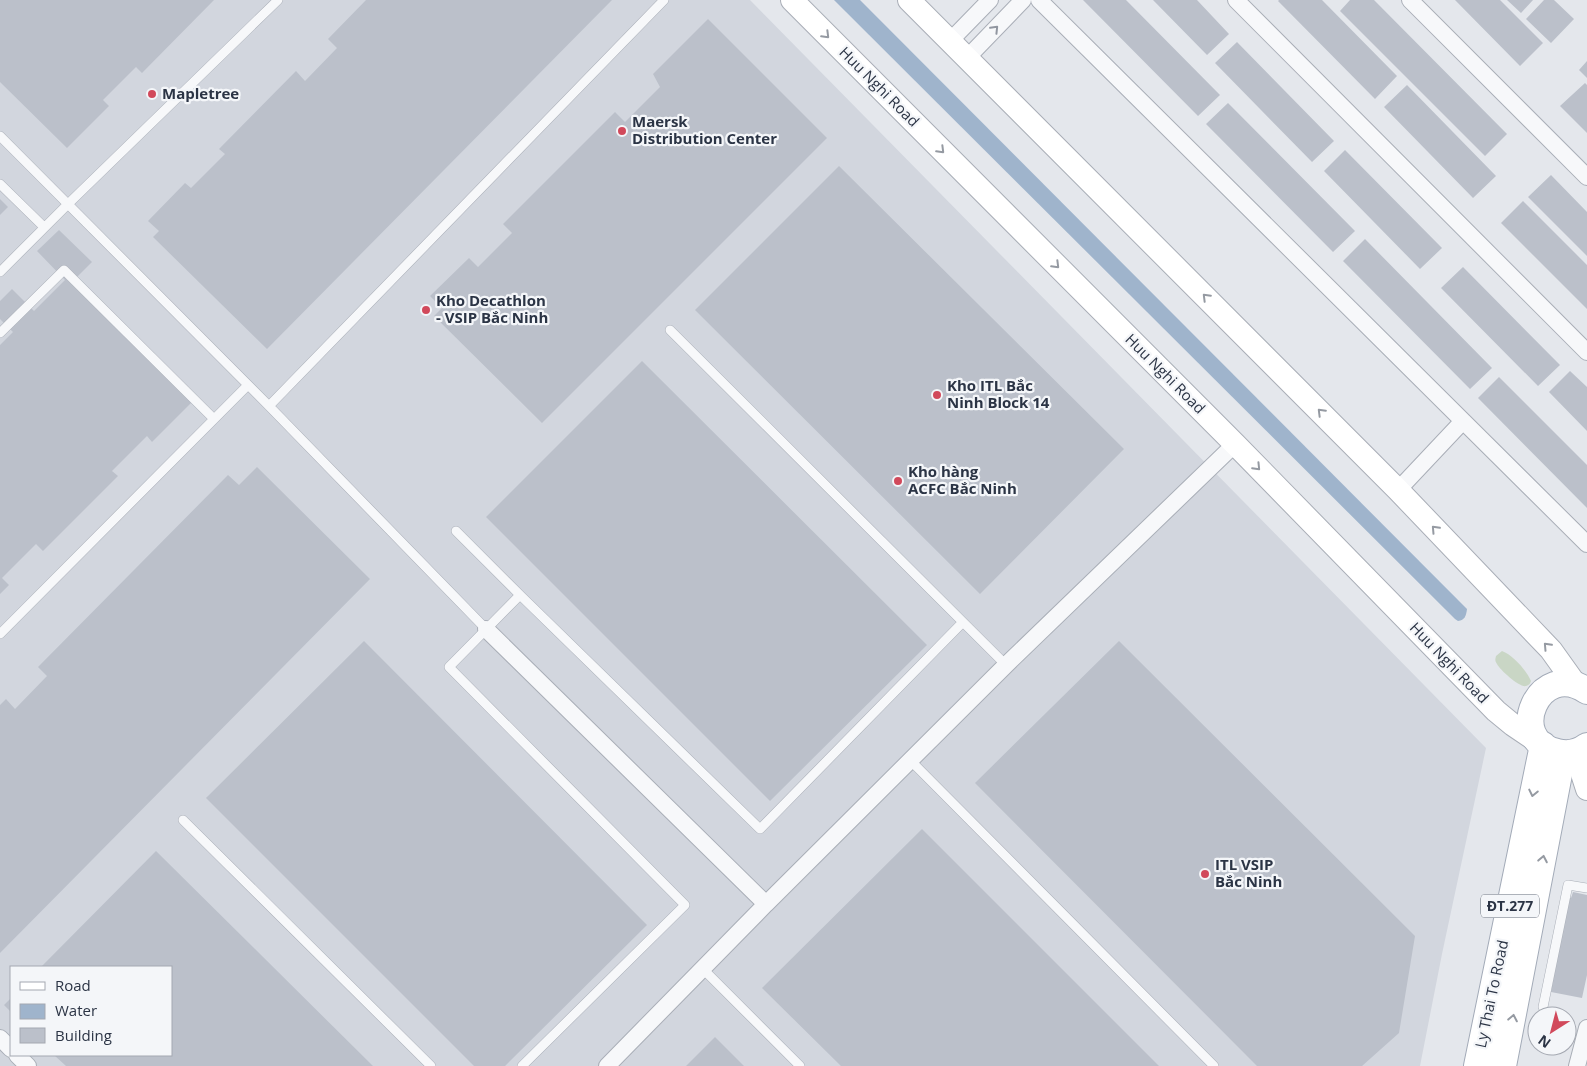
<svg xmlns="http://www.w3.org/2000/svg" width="1587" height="1066" font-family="'Open Sans',sans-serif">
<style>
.built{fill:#d2d6de;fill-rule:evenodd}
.green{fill:#c9d6c5}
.water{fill:#9fb4cc}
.building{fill:#bbc0ca}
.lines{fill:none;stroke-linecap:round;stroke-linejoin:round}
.lane-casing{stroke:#a9aeb7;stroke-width:10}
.street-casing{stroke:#a9aeb7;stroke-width:18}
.secondary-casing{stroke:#a9aeb7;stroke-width:24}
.primary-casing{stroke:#a3abb8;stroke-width:28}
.lane{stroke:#f7f8fa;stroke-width:9}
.street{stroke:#f7f8fa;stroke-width:16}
.secondary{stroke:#fff;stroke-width:22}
.primary{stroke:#fff;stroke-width:26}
.oneway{stroke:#9196a0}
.oneway2{stroke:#959aa2}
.poi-dot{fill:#d1495b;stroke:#f4f6f9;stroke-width:2}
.labels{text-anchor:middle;stroke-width:4.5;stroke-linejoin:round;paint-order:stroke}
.shield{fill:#f4f6f9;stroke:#676e7b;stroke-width:1}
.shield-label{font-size:14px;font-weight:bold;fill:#2b3445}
.street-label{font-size:15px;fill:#2b3445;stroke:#f4f6f9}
.poi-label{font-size:15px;font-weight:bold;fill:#2b3445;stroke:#f4f6f9;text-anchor:start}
</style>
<rect width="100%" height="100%" fill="#e4e7ec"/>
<path class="built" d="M0,0H750L1486,748L1442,954L1420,1066H0ZM11,967H171V1055H11Z"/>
<path class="green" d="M1502,651C1513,655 1526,670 1531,681C1530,684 1529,685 1526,686C1520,688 1500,670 1497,664C1495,661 1495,660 1496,656Z"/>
<path class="water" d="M834,0H860L1467,609C1466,616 1465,620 1458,621L1455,619Z"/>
<path class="building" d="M0,0H214L142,73L136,67L103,100L109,106L67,148L0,82Z
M366,0H612L267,349L153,237L159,231L148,221L185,183L191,188L225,154L219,149L296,71L305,81L337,48L328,39Z
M1083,0H1126L1220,95L1198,116Z
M1153,0H1197L1229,34L1207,55Z
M1279,0H1322L1397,76L1375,99L1278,1Z
M1350,0H1374L1507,134L1485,156L1340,11Z
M1455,0H1500L1543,43L1520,66Z
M1507,0H1533L1521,13Z
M1544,0H1554L1574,19L1551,43L1526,19Z
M708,19L827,138L542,423L434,316L442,308L430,296L469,258L478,267L512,233L503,224L615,112L625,122L660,87L653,74Z
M1237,42L1334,141L1312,162L1215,63Z
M1587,61V78L1579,70Z
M1585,83L1587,85V133L1560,106Z
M1407,85L1496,176L1473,198L1384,107Z
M1228,103L1355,231L1333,252L1206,124Z
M1345,150L1442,248L1420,269L1324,171Z
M839,166L1124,449L980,594L695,310Z
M1551,175L1587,212V256L1528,197Z
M0,199L8,207L0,215Z
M1523,201L1587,265V309L1501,223Z
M59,230L92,262L72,282L192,402L152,442L147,436L112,471L118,476L43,551L36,544L2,578L9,585L0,594V345L13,332L0,319V301L12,289L34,311L65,280L37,251Z
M1365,239L1492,368L1470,389L1343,261Z
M1463,267L1560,365L1538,386L1441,288Z
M642,361L927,645L770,801L486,517Z
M1570,371L1587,387V431L1549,392Z
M1499,377L1587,465V508L1478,398Z
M257,467L370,579L0,953V705L6,699L15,709L47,676L38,667L228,475L239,485Z
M364,641L647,925L505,1066H474L206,798Z
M1119,641L1415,936L1399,1033L1362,1066H1257L975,783Z
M922,829L1159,1066H841L762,988Z
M156,851L373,1066H66L54,1055H171V967H41Z
M1573,892L1587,895V975L1582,998L1551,992L1568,897L1571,898Z
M11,998V1012L4,1005Z
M715,1037L744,1066H686Z"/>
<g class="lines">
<defs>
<path id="lane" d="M0,136L269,406L486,629
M0,184L44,227
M0,272L68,204L278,0
M670,330L1006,665
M0,333L64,270L214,419
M269,406L664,0
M456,531L520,595
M0,634L248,385
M911,761L1214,1066
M183,820L431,1066
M703,969L800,1066
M1543,1007L1568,885L1587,888
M522,1066L685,905L449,667L520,595L760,829L963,622"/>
<path id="street" d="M1039,0L1587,544
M1236,0L1587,352
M1410,0L1587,177
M950,41L990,0
M968,57L1023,0
M1398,490L1463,421
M486,629L766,904L1006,665L1235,444
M0,1038L11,1049
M17,1055L28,1066
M607,1066L766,904
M1577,1066L1587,1028"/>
<path id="secondary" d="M792,0L1235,444L1496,711L1513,725L1541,744
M909,0L1398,490L1551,650L1576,685
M1575,752L1587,789"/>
<path id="primary" d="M1587,691C1539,658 1504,740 1557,752C1568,755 1579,752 1587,746
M1477,1066L1543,745
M1503,1066L1563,753"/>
</defs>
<use href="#lane" class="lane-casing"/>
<use href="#street" class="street-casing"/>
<use href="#secondary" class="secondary-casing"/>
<use href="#primary" class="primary-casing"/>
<use href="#lane" class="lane"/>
<use href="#street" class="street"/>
<use href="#secondary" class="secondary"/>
<use href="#primary" class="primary"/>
</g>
<defs><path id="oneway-chevron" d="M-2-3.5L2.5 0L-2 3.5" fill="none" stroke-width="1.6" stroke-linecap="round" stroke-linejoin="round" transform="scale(1.25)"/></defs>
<use class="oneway" href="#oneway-chevron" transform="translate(995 29) rotate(-46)"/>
<g class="oneway2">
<use href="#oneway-chevron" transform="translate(826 35) rotate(45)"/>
<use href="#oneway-chevron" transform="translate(941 150) rotate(45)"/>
<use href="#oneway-chevron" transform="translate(1056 265) rotate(45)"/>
<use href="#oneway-chevron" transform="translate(1206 297) rotate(-135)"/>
<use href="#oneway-chevron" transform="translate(1321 412) rotate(-135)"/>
<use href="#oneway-chevron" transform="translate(1257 467) rotate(46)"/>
<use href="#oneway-chevron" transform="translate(1435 529) rotate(-133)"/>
<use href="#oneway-chevron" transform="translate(1547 646) rotate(-133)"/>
<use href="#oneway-chevron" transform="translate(1533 793) rotate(102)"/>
<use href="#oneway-chevron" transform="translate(1543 859) rotate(-79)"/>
<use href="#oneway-chevron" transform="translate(1513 1018) rotate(-79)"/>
</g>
<g class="poi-dot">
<circle cx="152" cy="94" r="5"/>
<circle cx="622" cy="131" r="5"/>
<circle cx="426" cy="310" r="5"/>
<circle cx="937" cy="395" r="5"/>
<circle cx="898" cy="481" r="5"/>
<circle cx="1205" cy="874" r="5"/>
</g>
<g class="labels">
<rect class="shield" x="1481" y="894.5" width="58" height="23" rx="4"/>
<g class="shield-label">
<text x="1510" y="911">ĐT.277</text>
</g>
<g class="street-label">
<text transform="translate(879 87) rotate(45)" y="5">Huu Nghi Road</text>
<text transform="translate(1165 374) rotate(45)" y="5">Huu Nghi Road</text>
<text transform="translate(1449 663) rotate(46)" y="5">Huu Nghi Road</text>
<text transform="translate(1492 994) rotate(-78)" y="5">Ly Thai To Road</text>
</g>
<g class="poi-label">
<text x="162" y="99">Mapletree</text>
<text x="632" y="127">Maersk<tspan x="632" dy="17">Distribution Center</tspan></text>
<text x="436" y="306">Kho Decathlon<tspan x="436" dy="17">- VSIP Bắc Ninh</tspan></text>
<text x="947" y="391">Kho ITL Bắc<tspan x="947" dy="17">Ninh Block 14</tspan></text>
<text x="908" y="477">Kho hàng<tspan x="908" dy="17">ACFC Bắc Ninh</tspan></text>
<text x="1215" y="870">ITL VSIP<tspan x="1215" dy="17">Bắc Ninh</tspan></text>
</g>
</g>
<rect x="10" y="966" width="162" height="90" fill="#f4f6f9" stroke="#a4a8b1"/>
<rect x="20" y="982" width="25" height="8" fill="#ffffff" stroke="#a4a8b1"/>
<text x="55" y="991" font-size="15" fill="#2b3445">Road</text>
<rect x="20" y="1004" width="25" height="15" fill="#9fb4cc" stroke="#a4a8b1"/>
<text x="55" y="1016" font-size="15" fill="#2b3445">Water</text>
<rect x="20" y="1028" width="25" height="15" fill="#bbc0ca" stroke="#a4a8b1"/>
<text x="55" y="1041" font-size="15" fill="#2b3445">Building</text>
<g transform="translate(1552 1031) rotate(216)"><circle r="24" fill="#f4f6f9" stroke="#a4a8b1"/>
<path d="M0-4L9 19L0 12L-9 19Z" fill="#d1495b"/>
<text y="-8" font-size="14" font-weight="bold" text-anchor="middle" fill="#2b3445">N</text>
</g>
</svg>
